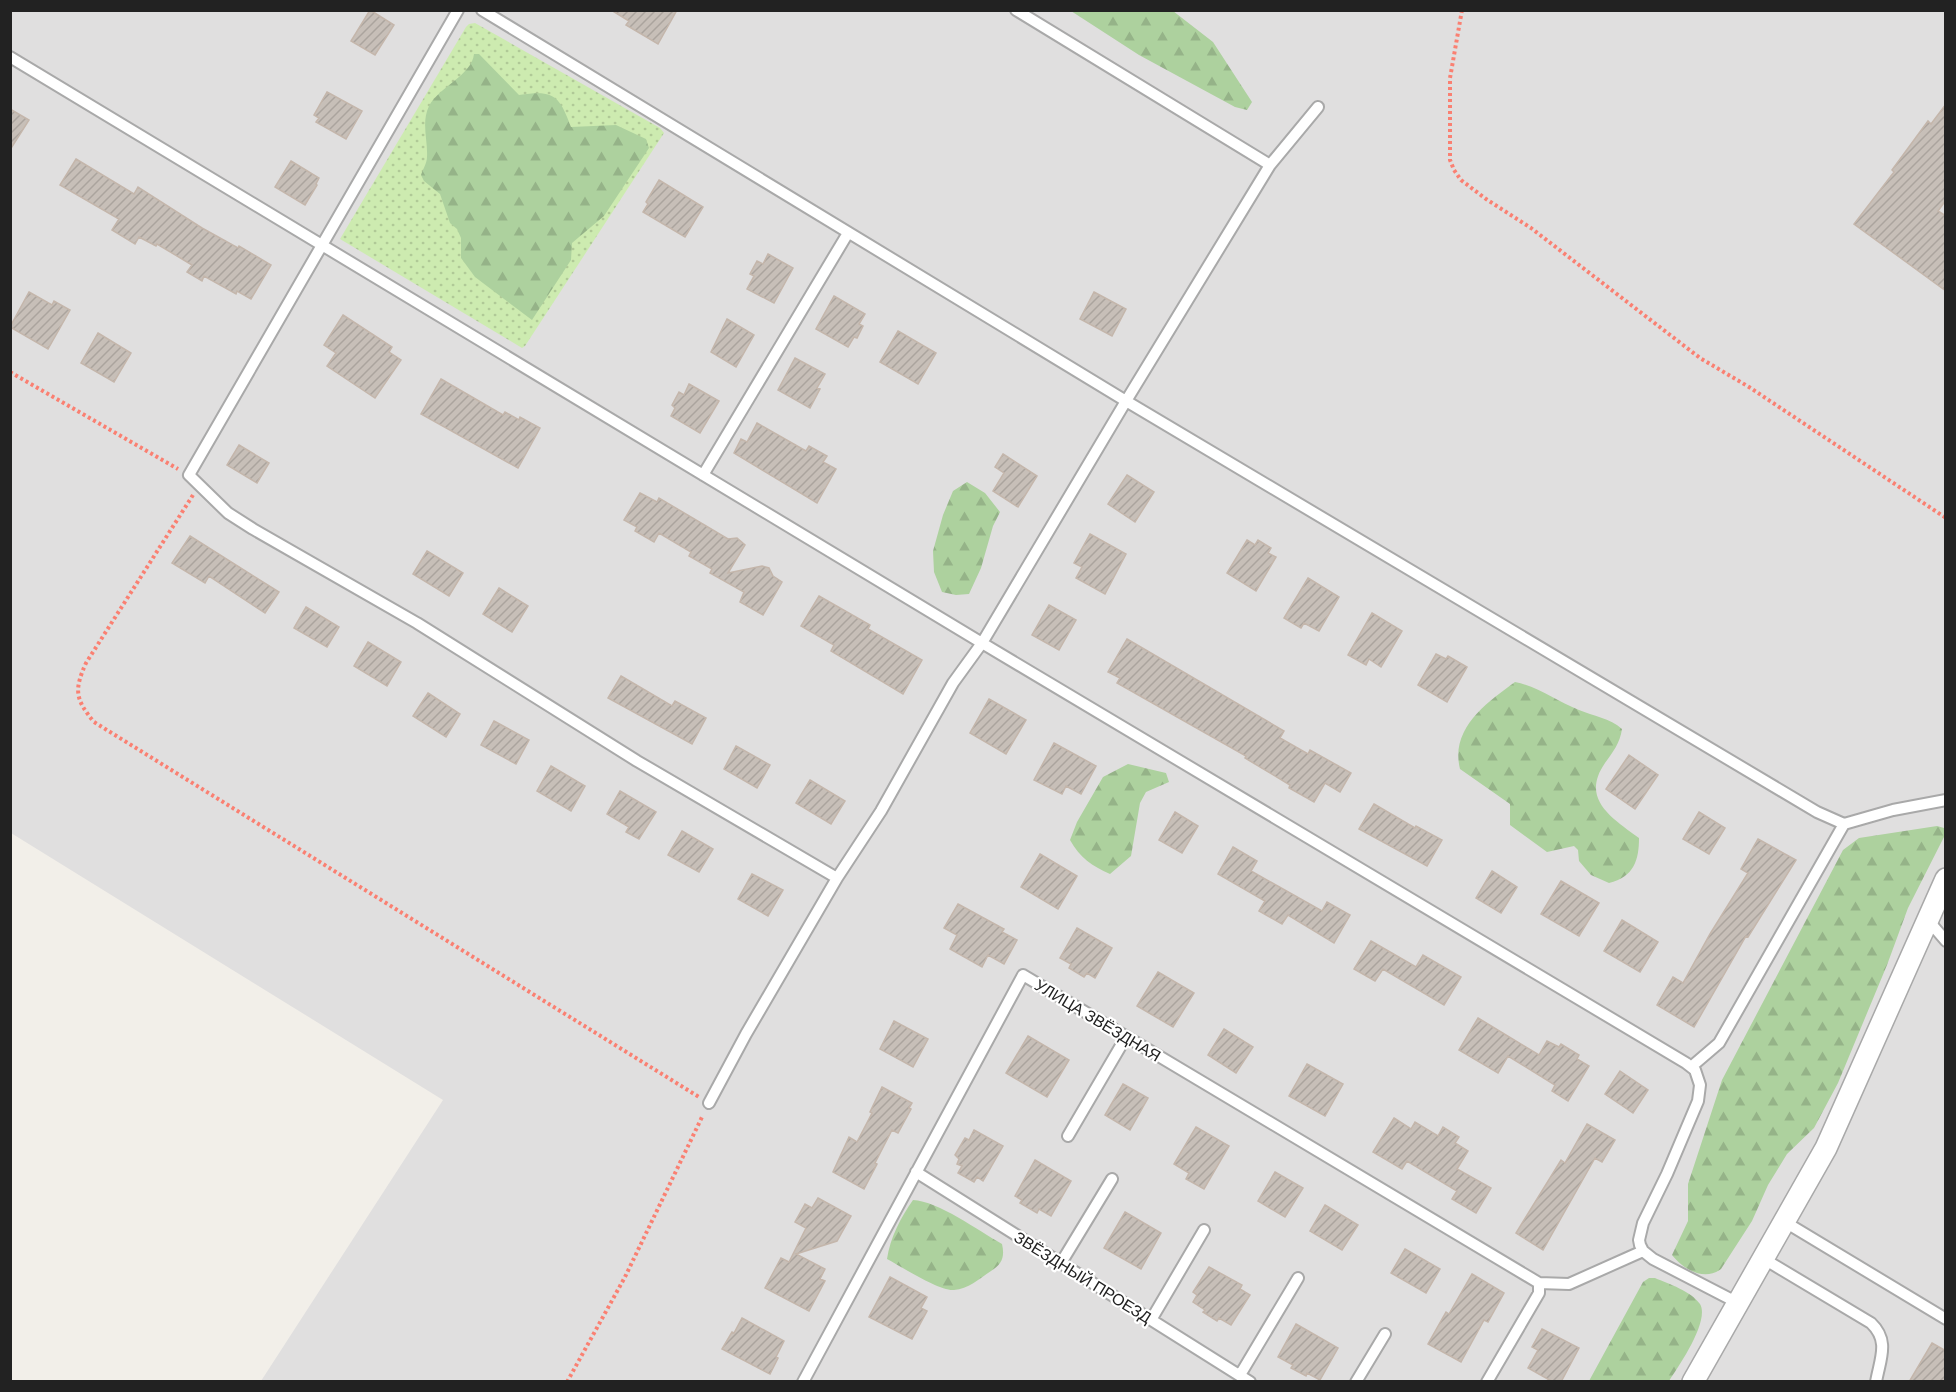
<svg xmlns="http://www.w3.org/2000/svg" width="1956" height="1392" font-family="'DM Sans',sans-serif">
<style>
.residential{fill:#e0dfdf}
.grass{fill:url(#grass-dots)}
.forest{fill:url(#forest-firs)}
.building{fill:url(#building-hatch);stroke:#c4b6ab;stroke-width:1.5}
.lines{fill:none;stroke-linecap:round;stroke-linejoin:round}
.service-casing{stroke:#a9a9a9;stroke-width:14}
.minor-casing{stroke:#a9a9a9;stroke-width:24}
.path{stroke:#fa8072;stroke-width:4;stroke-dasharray:3 3;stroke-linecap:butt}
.service{stroke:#fff;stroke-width:10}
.minor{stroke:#fff;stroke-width:21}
.labels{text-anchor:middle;stroke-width:4.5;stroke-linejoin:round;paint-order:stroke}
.street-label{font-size:16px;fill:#222;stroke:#fff}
</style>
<defs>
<pattern id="grass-dots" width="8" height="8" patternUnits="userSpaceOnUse" patternTransform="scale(1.5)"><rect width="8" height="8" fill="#cdebb0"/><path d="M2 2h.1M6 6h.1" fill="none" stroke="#b0c997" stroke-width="1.8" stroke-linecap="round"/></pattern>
<pattern id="forest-firs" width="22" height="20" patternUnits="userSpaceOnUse" patternTransform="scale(1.5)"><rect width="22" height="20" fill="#add19e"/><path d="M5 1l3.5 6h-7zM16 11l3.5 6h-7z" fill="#95b388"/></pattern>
<pattern id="building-hatch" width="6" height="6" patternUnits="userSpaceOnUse" patternTransform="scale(1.5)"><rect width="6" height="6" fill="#c7bfb8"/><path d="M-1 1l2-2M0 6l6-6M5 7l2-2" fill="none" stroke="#aba49e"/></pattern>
</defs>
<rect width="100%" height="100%" fill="#f2efe9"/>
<path class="residential" d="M10,11H1945V1381H261L443,1100L11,833Z"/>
<path class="grass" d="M475,23L660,128L664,133L525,346L522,348L340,239L466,27L469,24Z"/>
<path class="forest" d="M1071,11H1173L1213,42L1252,102L1247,110L1235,107L1139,55Z
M474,54H479L519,95C553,90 559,94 571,127L616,125L646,139L649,148L604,216L572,243L571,260L532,320L475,277L461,258V238L457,229L450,223L440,194L424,181L421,175C423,169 427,163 427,157C428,140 421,123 429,106C439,87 472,75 474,54Z
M967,482L985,493L1000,512L993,526L981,568L969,594L956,595L942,592L934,572L933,551L943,515L953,491Z
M1515,682C1539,687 1556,701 1579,710C1593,716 1610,718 1622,729C1620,743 1613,752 1605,763C1580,799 1612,818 1639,838C1639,860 1634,877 1609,883L1591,875L1579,861L1578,850L1574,846L1547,852L1510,825V804L1460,769C1450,729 1486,703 1515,682Z
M1128,764L1166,773L1169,782L1146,792L1140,803L1131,856L1110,874C1092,866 1080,858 1070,840L1077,822L1103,777Z
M1937,826L1944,828L1945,835L1908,908L1887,965L1838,1083L1814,1128L1787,1154L1768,1185L1752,1221L1721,1269C1704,1282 1683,1269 1672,1255L1688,1221V1184L1722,1080L1843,850L1859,838Z
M913,1200C938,1201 979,1231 1002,1244C1005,1257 1002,1264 991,1271C979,1279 968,1289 954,1290C941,1292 900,1266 887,1259C890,1238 901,1217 913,1200Z
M1649,1278H1655C1669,1284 1691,1291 1700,1304C1710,1321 1679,1366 1669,1381H1589L1643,1282Z"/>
<path class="building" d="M370,10L394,25L375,55L351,41Z
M611,10H677L658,44L626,25L629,21Z
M327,92L362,111L346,139L316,122L319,118L314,115Z
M1946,104V200L1938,211L1946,216V291L1854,224L1894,172L1892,170L1928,121L1931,124Z
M10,109L29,120L10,150Z
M76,159L134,194L138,187L202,228L238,248L239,246L271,265L251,299L237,291L236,294L204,276L202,281L187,272L192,265L157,244L156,246L139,237L135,244L112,230L119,219L60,185Z
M291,161L319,178L316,184L317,185L305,205L275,187Z
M659,180L703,207L685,237L643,212L648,204L646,202Z
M768,254L793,268L774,303L747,289L754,276L750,274L757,261L763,264Z
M29,292L52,305L54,301L70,310L48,349L10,327Z
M1094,292L1126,309L1112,336L1080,319Z
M834,296L865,314L859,324L863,326L857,338L854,337L848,347L816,329Z
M343,315L392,347L389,352L401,360L375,398L327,366L336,353L324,345Z
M727,319L754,335L736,367L711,352Z
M898,331L936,353L918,384L880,362Z
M98,333L131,353L114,382L81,363Z
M795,358L825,374L817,388L820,389L810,408L778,390Z
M441,379L503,415L505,412L519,420L520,417L540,428L518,468L421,414Z
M689,384L719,401L700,433L671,416L675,408L672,405L679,392L684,395Z
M757,423L806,451L809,446L827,456L823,462L836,469L817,503L734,453L741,439L747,442Z
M239,445L269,463L257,483L227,465Z
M1003,454L1037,476L1018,507L993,491L1004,473L995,467Z
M1127,475L1154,492L1135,522L1108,504Z
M640,493L657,502L659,498L728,539L737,538L745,545L728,573L762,566L769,568L773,576L782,582L763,615L740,602L744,592L710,573L712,569L689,556L691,552L659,533L654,542L635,531L637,527L624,520Z
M1090,534L1126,554L1105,594L1076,578L1082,567L1074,563Z
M190,536L279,592L265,613L209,576L205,583L172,563Z
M1247,540L1255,545L1258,540L1271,548L1268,553L1276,557L1256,591L1227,573Z
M427,551L463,573L449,596L413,574Z
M1308,578L1339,597L1319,631L1304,623L1301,628L1284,618Z
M499,588L528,606L512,632L483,614Z
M819,596L870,625L868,629L922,660L903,694L831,651L834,645L801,626Z
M1049,605L1076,620L1059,650L1032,635Z
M306,607L339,627L327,647L294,628Z
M1372,613L1402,631L1381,667L1369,659L1366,665L1348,655Z
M1127,639L1284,731L1280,738L1308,754L1310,750L1351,773L1340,792L1325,783L1314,802L1289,788L1290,785L1245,758L1246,756L1117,683L1120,678L1108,672Z
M368,642L401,662L387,686L354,666Z
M1436,654L1446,659L1448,656L1467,667L1447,702L1418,685Z
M621,676L672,706L675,701L706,718L692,744L608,698Z
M428,693L460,714L446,737L413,716Z
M989,699L1026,720L1006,754L970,733Z
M494,721L529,740L516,764L481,745Z
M1054,743L1096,766L1081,794L1066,786L1062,794L1034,780Z
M736,746L770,765L757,788L724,769Z
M1629,755L1658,775L1635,809L1606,789Z
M551,766L585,786L571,811L537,791Z
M810,780L845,801L831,824L796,803Z
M620,791L656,812L639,839L626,832L629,827L607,814Z
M1374,804L1415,828L1416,826L1442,840L1427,866L1359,829Z
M1175,812L1198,826L1182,853L1159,840Z
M1699,812L1725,828L1709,854L1683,839Z
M682,831L713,849L699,872L668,855Z
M1758,839L1796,860L1748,937L1746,936L1694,1027L1657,1005L1673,977L1683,983L1710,934L1748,873L1741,869Z
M1233,847L1257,861L1251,871L1322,911L1327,902L1350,915L1334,943L1288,915L1282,924L1259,911L1265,901L1218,874Z
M1040,854L1077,876L1058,909L1021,887Z
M1492,871L1517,887L1501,913L1476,898Z
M752,874L783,890L768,916L738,899Z
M1561,881L1599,903L1579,936L1541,914Z
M958,904L1004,929L1002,932L1017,940L1004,964L988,955L982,967L950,949L957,935L944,928Z
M1622,920L1658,942L1640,972L1604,951Z
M1077,928L1112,948L1095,978L1087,973L1084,977L1069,968L1071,964L1060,958Z
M1371,941L1416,967L1423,955L1461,977L1444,1005L1383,969L1375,981L1354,969Z
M1158,972L1194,993L1173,1027L1137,1006Z
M1478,1018L1539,1055L1547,1041L1559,1047L1561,1044L1579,1055L1577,1059L1589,1066L1568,1101L1552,1091L1555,1085L1508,1056L1498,1073L1459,1050Z
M894,1021L928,1039L913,1067L880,1049Z
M1224,1029L1253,1047L1236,1073L1208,1055Z
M1028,1036L1069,1060L1047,1097L1006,1073Z
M1307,1064L1343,1084L1325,1116L1289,1096Z
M1620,1071L1648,1090L1633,1113L1605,1094Z
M1123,1084L1148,1098L1130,1130L1105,1115Z
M882,1087L912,1103L909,1108L911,1109L898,1133L892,1130L875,1163L877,1164L864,1189L833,1172L849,1137L857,1142L872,1113L870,1112Z
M1394,1118L1411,1129L1415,1122L1438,1136L1443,1127L1459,1137L1455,1143L1468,1151L1457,1169L1491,1188L1476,1213L1452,1199L1457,1191L1407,1161L1402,1169L1373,1152Z
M1587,1124L1615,1140L1602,1162L1595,1158L1543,1250L1516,1233L1561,1160L1565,1163Z
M1196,1127L1229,1146L1204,1189L1186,1179L1189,1173L1174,1164Z
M974,1130L1003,1146L983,1181L977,1177L974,1182L958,1173L962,1166L957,1164L959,1159L955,1155L965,1138L969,1140Z
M1035,1160L1071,1181L1051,1216L1039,1209L1037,1213L1020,1203L1022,1200L1015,1196Z
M1275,1172L1303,1188L1285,1217L1258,1201Z
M818,1198L851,1216L837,1241L796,1254L825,1269L820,1279L825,1281L809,1311L765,1288L781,1258L789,1262L806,1228L795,1222L805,1204L812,1208Z
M1325,1205L1358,1225L1342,1250L1310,1231Z
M1125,1212L1161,1233L1141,1269L1104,1248Z
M1405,1249L1440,1269L1426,1293L1391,1273Z
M1209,1267L1242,1285L1240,1289L1250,1295L1231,1325L1219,1318L1217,1321L1203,1312L1205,1310L1193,1302L1197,1295L1193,1292Z
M1472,1274L1504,1293L1488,1322L1484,1320L1461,1362L1428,1344L1446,1312L1449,1314Z
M890,1277L927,1297L921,1308L927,1311L912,1339L869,1317Z
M742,1318L784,1341L776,1357L778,1358L770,1374L722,1349L732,1332L734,1333Z
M1296,1324L1338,1348L1320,1380L1307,1373L1306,1376L1291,1368L1293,1365L1278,1357Z
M1542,1329L1579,1348L1561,1382H1553L1528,1368L1538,1350L1532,1347Z
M1932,1343L1946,1351V1382H1909Z"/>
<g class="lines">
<defs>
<path id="service" d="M458,10L189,475L228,513L253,529L417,623L637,761L837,878
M482,10L1126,401L1817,812L1844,824L1893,810L1946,800
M1016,10L1270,165
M10,57L982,643L1686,1063L1695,1070L1700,1085L1698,1101L1667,1174L1643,1223L1639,1240L1640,1245L1643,1251L1653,1259L1738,1303
M703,475L848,233
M1927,919L1946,941
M1691,1067L1719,1043L1844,824
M709,1103L746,1034L837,878L881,811L953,683L982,643L1126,401L1270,165L1318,107
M1068,1136L1126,1037
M916,1172L1250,1382
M1785,1222L1946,1319
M1764,1259L1871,1323C1890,1341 1880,1359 1876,1382
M1061,1263L1112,1179
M1151,1320L1204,1230
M1240,1375L1298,1278
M803,1382L1023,975L1539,1283L1569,1284L1643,1251
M1356,1382L1385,1334
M1487,1382L1539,1293V1283"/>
<path id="minor" d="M1693,1382L1826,1148L1946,879"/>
</defs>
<use href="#service" class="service-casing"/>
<use href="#minor" class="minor-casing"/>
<path class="path" d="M1462,10L1450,78V160L1454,170L1461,180L1486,199L1531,228L1700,358L1749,387L1946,518
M10,372L178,469
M193,495L86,663C74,690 75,699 94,722L699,1097
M567,1382L625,1277L703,1115"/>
<use href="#service" class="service"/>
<use href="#minor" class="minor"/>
</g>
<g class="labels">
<g class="street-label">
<text transform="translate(1098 1020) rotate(31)" y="6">УЛИЦА ЗВЁЗДНАЯ</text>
<text transform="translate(1083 1277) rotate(32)" y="6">ЗВЁЗДНЫЙ ПРОЕЗД</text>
</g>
</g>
<rect width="1956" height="1392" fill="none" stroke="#222222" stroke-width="24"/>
</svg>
